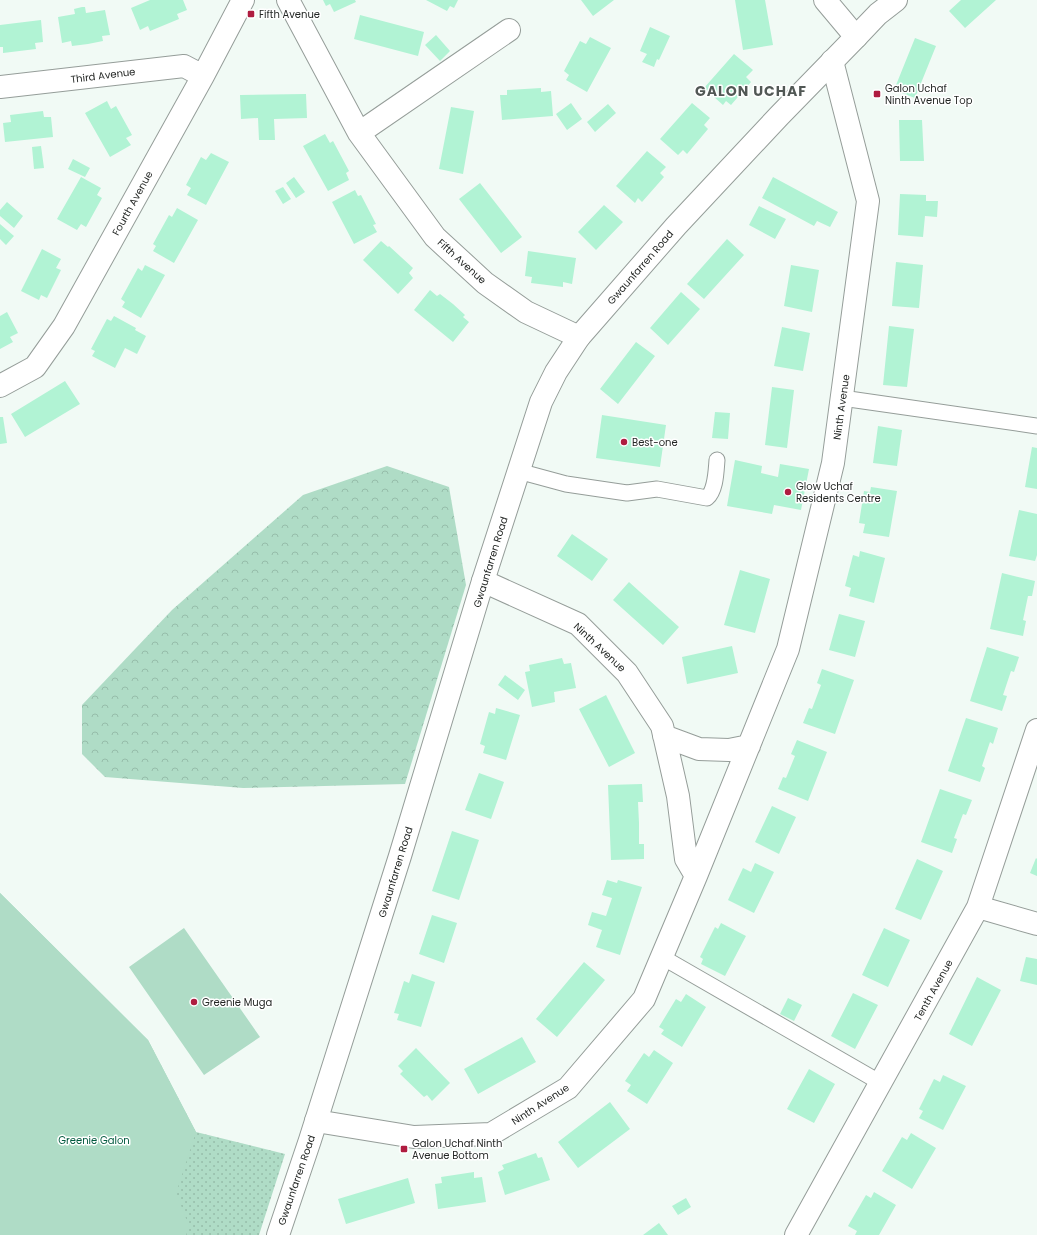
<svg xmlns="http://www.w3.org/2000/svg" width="1037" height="1235" font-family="Poppins,sans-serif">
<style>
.grass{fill:url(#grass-dots)}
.forest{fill:url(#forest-crowns)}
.park{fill:#afdcc6}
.building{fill:#b1f3d4}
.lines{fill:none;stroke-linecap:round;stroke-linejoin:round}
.service-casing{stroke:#959d99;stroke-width:17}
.minor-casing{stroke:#959d99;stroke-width:24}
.tertiary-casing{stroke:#959d99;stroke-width:24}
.service{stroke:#fff;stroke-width:15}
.minor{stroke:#fff;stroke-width:22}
.tertiary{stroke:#fff;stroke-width:22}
.poi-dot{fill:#af1c40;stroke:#fff;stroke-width:1.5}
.labels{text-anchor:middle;stroke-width:3;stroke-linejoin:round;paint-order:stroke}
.poi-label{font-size:10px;fill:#242725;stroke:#fff;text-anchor:start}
.street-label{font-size:10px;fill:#242725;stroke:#fff}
.park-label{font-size:10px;fill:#00593e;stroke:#fff}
.district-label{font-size:14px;font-weight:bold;letter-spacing:1px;fill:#515855;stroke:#fff}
</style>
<defs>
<pattern id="grass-dots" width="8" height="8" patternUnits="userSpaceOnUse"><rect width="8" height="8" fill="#afdcc6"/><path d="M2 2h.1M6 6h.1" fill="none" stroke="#96bdaa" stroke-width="1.8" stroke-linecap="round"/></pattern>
<pattern id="forest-crowns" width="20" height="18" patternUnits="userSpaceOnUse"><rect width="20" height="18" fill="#afdcc6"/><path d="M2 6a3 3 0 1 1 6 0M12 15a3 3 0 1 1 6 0" fill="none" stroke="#96bdaa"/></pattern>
</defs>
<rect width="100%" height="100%" fill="#f1faf5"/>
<path class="grass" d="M0,893L148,1040L196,1132L285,1154L259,1235H0Z"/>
<path class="forest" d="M387,466L449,487L466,585L405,784L243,788L105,777L82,754V705L172,610L303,495Z"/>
<path class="park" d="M0,893L148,1040L196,1132L176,1193L189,1226L186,1235H0Z
M184,928L260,1037L204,1075L129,967Z"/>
<path class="building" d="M150,0H183L187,10L177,14L179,19L150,31L148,26L140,30L131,8Z
M323,0H355L356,2L334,12L330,4L326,6Z
M426,0H458L454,8L450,6L447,11Z
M581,0H614L593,16Z
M735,0H765L773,45L743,50Z
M961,0H996L965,28L949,11Z
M82,7H85L86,13L105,10L110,35L102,36L103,41L88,44L72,46L71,41L62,43L58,17L75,14L74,9Z
M360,15L424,32L418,56L354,39Z
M41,20L43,42L35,43L36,49L3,53V47H0V25Z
M650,27L670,36L659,60L657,59L654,67L642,62L647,54L640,51Z
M436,35L450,51L440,61L425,45Z
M590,37L611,48L587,92L566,80L569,75L564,71L580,41L586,44Z
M915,38L936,46L915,98L894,90Z
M734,54L753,70L746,77L751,82L731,105L726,101L723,105L704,88Z
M541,88V92L551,91L553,116L502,120L500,95H507V90Z
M306,94L307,118L274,119L275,140H259L258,118L241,119L240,95Z
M107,101L111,109L116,106L132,135L126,138L131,145L110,157L85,113Z
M571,103L582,119L567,130L556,114Z
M692,103L710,118L704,125L708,129L687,154L683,150L678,155L660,139Z
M608,104L616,113L595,132L587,122Z
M451,107L474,111L463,174L439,169Z
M43,111L44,117H51L53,137L5,142L3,123L11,122L10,115Z
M899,120H922L924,161H900Z
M325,134L330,143L333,141L349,171L346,173L349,180L328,191L303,146Z
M41,146L44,168L34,169L32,147Z
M647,151L666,167L660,173L664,177L642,202L638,198L635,203L616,186Z
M211,153L229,162L206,205L187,195L191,188L186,185L201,157L206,160Z
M73,159L90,168L85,177L68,169Z
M81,177L101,188L97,195L102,198L86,227L81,224L77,230L57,219Z
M294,177L305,192L296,198L286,183Z
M773,177L838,212L830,227L817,221L814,226L762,198Z
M480,183L522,237L501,253L459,199Z
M283,187L291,199L283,204L275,191Z
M355,190L358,196L361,195L376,224L373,225L377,232L354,244L332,202Z
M900,194L926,195V201H938L937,217L925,216L923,237L898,235Z
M7,202L23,216L14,228L0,216V210Z
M604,205L623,222L596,250L578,232Z
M759,206L786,219L775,239L749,225Z
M177,208L198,220L174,263L153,251L156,246L153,244L169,215L172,217Z
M0,224L14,236L6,245L0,239Z
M727,239L744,255L704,299L687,284Z
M381,241L388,247L389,246L413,268L409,273L413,278L398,294L363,260Z
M42,249L61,259L56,268L61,270L47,298L41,295L39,300L21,291Z
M528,251L576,258L572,284L563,282V287L531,283L532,277L525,276Z
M896,262L923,265L919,308L892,306Z
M145,265L165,275L141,318L122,307L125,302L121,299L138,268L142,271Z
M791,265L819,270L812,312L784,306Z
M430,290L437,296L440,294L453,304L465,315L463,317L469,322L453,342L414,310Z
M681,292L700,309L668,345L650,328Z
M7,312L18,333L10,337L13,342L0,349V316Z
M114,316L136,328L135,330L146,336L137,354L125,348L115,368L92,356L95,351L91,349L107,319L111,321Z
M889,326L914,329L907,387L883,385Z
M782,327L810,333L803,371L774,366Z
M636,342L655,356L618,404L600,389Z
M65,381L80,404L25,437L11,414Z
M772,387L794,390L787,448L765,445Z
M715,412L730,413L728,439L712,438Z
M602,415L666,425L660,467L596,458Z
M0,417H3L7,443L0,444Z
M878,426L902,430L897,466L873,463Z
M1032,447L1037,448V489L1025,487Z
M735,460L762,466L761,473L778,477L780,464L809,469L801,510L774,505L772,514L727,506Z
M871,487L897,491L889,537L863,533L865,524L859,523L864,491L870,492Z
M1019,510L1037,514V555L1035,561L1009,556Z
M572,534L608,559L592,581L557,556Z
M860,551L885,558L874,603L849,596L851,588L845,586L853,555L859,557Z
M740,570L770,579L755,633L724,625Z
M1002,573L1035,581L1032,596H1028L1023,620L1026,621L1023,636L990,629Z
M629,582L679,627L663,645L613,600Z
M839,614L865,621L855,657L829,650Z
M732,646L738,673L687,684L682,657Z
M987,647L1019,657L1014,672L1011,671L1003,695L1007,696L1002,711L970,701Z
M562,658L564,664L571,663L576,688L554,692L555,702L532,707L525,672L530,671L529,665Z
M822,669L854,680L835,734L803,723L809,708L812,709L821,685L817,683Z
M505,675L525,690L518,700L498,685Z
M606,695L635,753L609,767L579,709Z
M496,708L520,715L506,760L483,753L485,746L480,744L489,712L495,714Z
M966,718L998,728L993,744L990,742L982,766L985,768L980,782L948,771Z
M797,740L827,752L808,801L778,789L783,777L786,778L795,756L791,754Z
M479,773L504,782L491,819L465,810Z
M642,784L643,802H638L639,823V844H644V859L611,860L608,785Z
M940,789L972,800L966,815L963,814L954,838L957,839L952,853L921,842Z
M772,806L796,817L779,854L755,842Z
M452,831L479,840L459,900L432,891Z
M1036,858L1037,859V876L1030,873Z
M917,859L943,871L921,920L895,909Z
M755,863L774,872L754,913L728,900L743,868L751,872Z
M607,880L617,883L618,880L642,887L620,955L596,947L602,930L588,925L592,912L606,916L612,898L602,895Z
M432,915L457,923L444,963L419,954Z
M721,923L746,936L725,976L701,964L703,959L700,957L715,927L718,929Z
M884,928L910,940L888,987L862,975Z
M1026,957L1037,959V985L1020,981Z
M584,962L605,980L557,1037L536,1019Z
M412,974L435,982L421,1027L397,1020L399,1014L394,1013L404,981L409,983Z
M977,977L1001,990L972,1046L949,1034Z
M853,993L878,1005L855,1049L831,1036Z
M686,994L706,1007L682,1047L661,1034L664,1030L659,1027L676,999L681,1002Z
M788,998L802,1005L794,1021L780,1014Z
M522,1037L536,1062L478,1094L464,1069Z
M416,1048L450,1083L432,1101L427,1095L424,1097L400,1074L403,1071L398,1066Z
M654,1050L673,1063L647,1104L627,1091L631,1085L625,1081L644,1053L649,1057Z
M809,1069L835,1084L814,1123L787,1109Z
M943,1075L966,1086L943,1130L919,1118L923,1111L919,1109L934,1079L940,1082Z
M610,1102L630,1129L578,1168L558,1142Z
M911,1133L936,1148L912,1189L882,1171L902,1137L907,1140Z
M536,1153L538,1158L542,1157L550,1180L505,1195L498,1172L504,1169L502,1165Z
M474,1172V1178L482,1177L486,1202L438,1209L435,1184L442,1183L441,1177Z
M408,1178L415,1203L346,1224L338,1199Z
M874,1192L896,1205L879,1235H855L857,1231L848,1226L866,1195L871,1198Z
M686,1198L691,1207L678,1215L672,1206Z
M659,1223L668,1235H643Z"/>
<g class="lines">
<defs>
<path id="service" d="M842,398L1037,426
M518,471L566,484L627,493L657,489L707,498C716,490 716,471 717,460
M662,957L881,1083"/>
<path id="minor" d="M288,0L359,133L435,237L485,283L526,312L579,337
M825,0L856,37
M0,87L184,66L203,76
M359,133L509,30
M0,386L35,367L64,326L203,76L243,0
M483,581L578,624L627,673L662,726L678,796L686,859L696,876
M664,736L699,749L729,750L749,746
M978,907L1037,924
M316,1121L414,1137L491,1134L568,1088L644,999L696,876L788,649L833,463L868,201L832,61
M796,1235L978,907L1037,730"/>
<path id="tertiary" d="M278,1235L310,1140L400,856L483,581L541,402L556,372L579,337L676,226L779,116L856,37L878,14L896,0"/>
</defs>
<use href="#service" class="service-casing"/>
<use href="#minor" class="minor-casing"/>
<use href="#tertiary" class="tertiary-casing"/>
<use href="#service" class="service"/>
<use href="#minor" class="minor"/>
<use href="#tertiary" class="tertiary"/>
</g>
<g class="poi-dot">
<rect x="247" y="10" width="8" height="8" rx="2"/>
<rect x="873" y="90" width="8" height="8" rx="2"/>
<circle cx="624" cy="442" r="4"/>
<circle cx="788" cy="492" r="4"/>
<circle cx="194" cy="1002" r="4"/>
<rect x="400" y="1145" width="8" height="8" rx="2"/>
</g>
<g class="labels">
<g class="poi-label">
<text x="259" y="18">Fifth Avenue</text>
<text x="885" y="92">Galon Uchaf<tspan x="885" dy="12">Ninth Avenue Top</tspan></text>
<text x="632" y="446">Best-one</text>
<text x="796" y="490">Glow Uchaf<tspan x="796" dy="12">Residents Centre</tspan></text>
<text x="202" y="1006">Greenie Muga</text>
<text x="412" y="1147">Galon Uchaf Ninth<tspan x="412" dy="12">Avenue Bottom</tspan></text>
</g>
<g class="street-label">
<text transform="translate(103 75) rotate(-7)" y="4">Third Avenue</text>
<text transform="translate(132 203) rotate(-61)" y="4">Fourth Avenue</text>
<text transform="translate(462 261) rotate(42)" y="4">Fifth Avenue</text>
<text transform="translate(640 267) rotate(-49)" y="4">Gwaunfarren Road</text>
<text transform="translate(841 407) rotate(-82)" y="4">Ninth Avenue</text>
<text transform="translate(490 562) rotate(-73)" y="4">Gwaunfarren Road</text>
<text transform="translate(600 647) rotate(43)" y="4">Ninth Avenue</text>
<text transform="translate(395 872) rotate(-73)" y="4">Gwaunfarren Road</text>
<text transform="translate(933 990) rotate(-61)" y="4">Tenth Avenue</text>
<text transform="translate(540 1104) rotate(-33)" y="4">Ninth Avenue</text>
<text transform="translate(296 1180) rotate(-71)" y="4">Gwaunfarren Road</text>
</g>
<g class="park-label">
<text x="94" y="1144">Greenie Galon</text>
</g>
<g class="district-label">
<text x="751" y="96">GALON UCHAF</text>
</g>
</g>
</svg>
